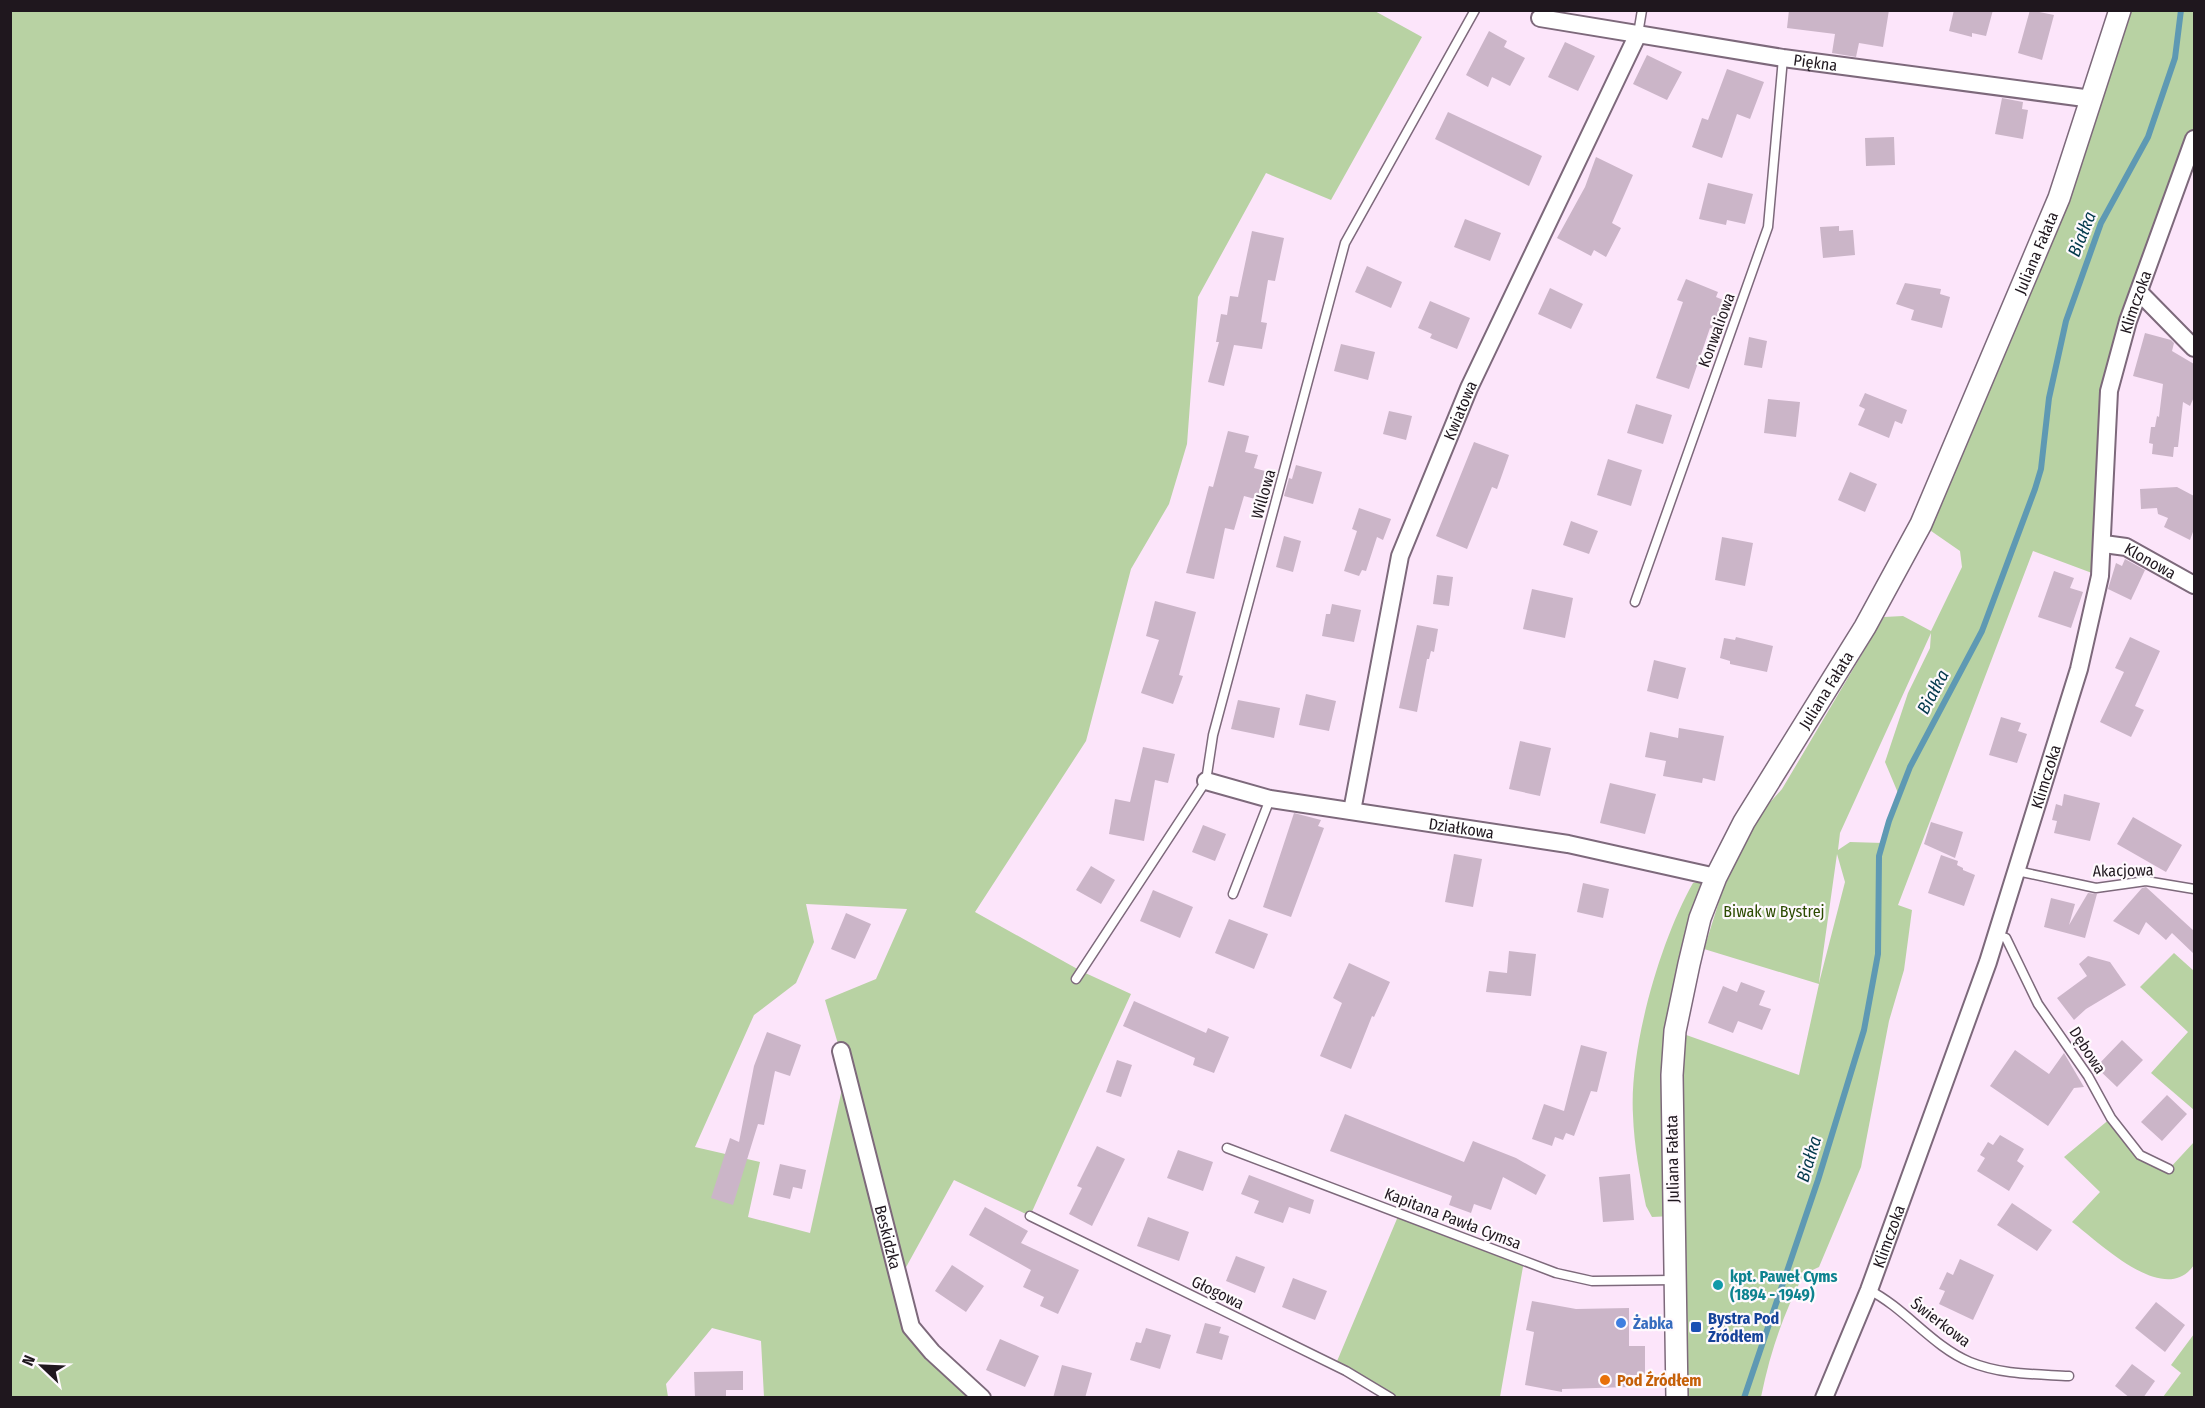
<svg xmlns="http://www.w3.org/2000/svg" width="2205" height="1408" font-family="'Fira Sans Condensed',sans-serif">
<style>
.green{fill:#b8d2a3;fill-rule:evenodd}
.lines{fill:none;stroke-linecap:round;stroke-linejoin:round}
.stream{stroke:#5e99b3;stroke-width:6}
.building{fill:#cbb5c8}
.service-casing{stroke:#7d697b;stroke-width:11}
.minor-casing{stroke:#7d697b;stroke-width:20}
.tertiary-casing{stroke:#7d697b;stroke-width:24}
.service{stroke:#fff;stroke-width:8}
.minor{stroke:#fff;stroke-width:16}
.tertiary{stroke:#fff;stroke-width:21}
.culture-dot{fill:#0f9aa8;stroke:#fef9fd;stroke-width:2}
.shop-dot{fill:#3f7fe0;stroke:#fef9fd;stroke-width:2}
.transit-dot{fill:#1a4fb4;stroke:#fef9fd;stroke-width:2}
.food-dot{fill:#e8710a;stroke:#fef9fd;stroke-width:2}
.labels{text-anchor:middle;stroke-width:4.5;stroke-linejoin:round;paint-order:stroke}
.street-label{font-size:16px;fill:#1f171e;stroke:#fef9fd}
.park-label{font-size:16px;fill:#2c4b00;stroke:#fef9fd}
.culture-label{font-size:16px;font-weight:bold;fill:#0d838f;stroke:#fef9fd;text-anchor:start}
.transit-label{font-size:16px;font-weight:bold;fill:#164399;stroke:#fef9fd;text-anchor:start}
.shop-label{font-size:16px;font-weight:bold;fill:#366cbe;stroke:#fef9fd;text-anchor:start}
.food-label{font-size:16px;font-weight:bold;fill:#c56008;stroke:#fef9fd;text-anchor:start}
.water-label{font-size:18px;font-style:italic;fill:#03394c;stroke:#fef9fd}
</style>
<rect width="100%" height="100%" fill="#fce5fa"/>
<path class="green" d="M1373,10L1422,37L1331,200L1266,173L1198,297L1187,444L1169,504L1131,569L1086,741L975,912L1081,971L1131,994L1030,1216L954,1180L899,1280L911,1327L982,1397H764L761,1341L712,1328L666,1384L668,1397H11L10,11ZM806,904L907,909L876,979L825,1000L846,1071L810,1233L748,1217L760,1162L695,1147L754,1015L796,983L814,942Z
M2120,11H2194V139L2118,352L2100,576L2033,551L1898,905L1912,910L1904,970L1889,1021L1861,1167L1819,1267L1804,1274C1783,1314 1770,1353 1761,1397H1676L1672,1216L1652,1217L1646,1206C1640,1176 1634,1146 1633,1115C1629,1049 1660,941 1693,883L1716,877L1675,1031L1799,1075L1819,984L1704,949L1722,892L1755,819L1782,789L1884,617L1903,616L1931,631L1962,567L1960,551L1921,524L1999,340ZM1931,633L1930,648L1908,693L1885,762L1898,793L1883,843L1850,842L1838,850L1840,833ZM1837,854L1845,882L1819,983V982Z
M2174,953L2194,971V1110L2151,1073L2188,1032L2140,987Z
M2111,1118L2140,1155L2169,1169L2194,1142V1265C2165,1308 2099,1242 2072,1222L2100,1192L2064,1157Z
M1399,1214L1524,1261L1500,1397H1391L1335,1366Z
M2194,1334V1397H2163L2181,1373L2171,1365Z"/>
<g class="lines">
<path class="stream" d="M1744,1398L1818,1180L1864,1030L1878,954L1879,856L1889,821L1910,767L1982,631L2035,489L2041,469L2049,398L2066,321L2101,223L2148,137L2175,58L2181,10"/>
</g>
<path class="building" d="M1789,10H1889L1883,47L1859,43L1856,57L1832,53L1835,34L1787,28Z
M1954,10H1993L1986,36L1972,33V37L1949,31Z
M2030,10L2054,15L2042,60L2018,53Z
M1489,31L1507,41L1504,47L1525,58L1510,86L1492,77L1488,87L1466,75Z
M1565,42L1595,56L1578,91L1548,77Z
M1647,55L1682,72L1667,100L1633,84Z
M1727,69L1764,82L1750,119L1737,114L1722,158L1692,147L1702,118L1708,120Z
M2002,98L2023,102L2022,109L2028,110L2023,139L1995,134Z
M1448,112L1542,156L1529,186L1435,139Z
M1894,137L1895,165L1866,166L1865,138Z
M1596,157L1633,175L1612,223L1621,228L1606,257L1594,250L1591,256L1557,238L1585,187Z
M1708,183L1753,194L1745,224L1727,220L1726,225L1699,219Z
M1465,219L1501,233L1490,261L1454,247Z
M1839,226V231L1853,230L1855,255L1823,258L1820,227Z
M1252,231L1284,238L1275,281L1268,280L1261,322L1267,323L1262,349L1234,345L1224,386L1208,382L1219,342H1216L1221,314L1227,315L1230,296L1238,297Z
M1367,266L1402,282L1391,308L1355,292Z
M1686,279L1718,292L1716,297L1728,302L1716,330L1710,328L1689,389L1656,378L1683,302L1677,300Z
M1905,283L1941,289L1940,294L1950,297L1942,328L1911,320L1914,310L1896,304Z
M1550,288L1583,304L1571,329L1538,314Z
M1430,301L1470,318L1457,349L1430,338L1432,334L1418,328Z
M2145,333L2171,340L2174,343L2172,351L2194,364V397L2190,406L2183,402L2178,447H2174L2173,457L2152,454L2153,444L2149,443L2151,427H2155L2157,416L2159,417L2163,384L2133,376Z
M1749,337L1767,341L1762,368L1744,365Z
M1341,344L1375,352L1368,380L1334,371Z
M1865,393L1907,410L1902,424L1895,421L1889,438L1858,425L1865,409L1859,406Z
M1768,399L1800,402L1796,437L1764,433Z
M1636,404L1672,415L1663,444L1627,433Z
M1389,411L1412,416L1406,440L1383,434Z
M1228,431L1249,436L1245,452L1258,455L1254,468L1276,474L1266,502L1244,496L1234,530L1225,528L1214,579L1186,573L1209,486L1213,487Z
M1474,442L1509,455L1497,489L1492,487L1467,549L1436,536Z
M1608,459L1642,470L1631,506L1597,495Z
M1296,465L1322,472L1313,504L1284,496L1289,478L1292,479Z
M1850,472L1877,484L1865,512L1838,500Z
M2177,487L2194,496V529L2190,540L2164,527L2168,518L2158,514L2157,508L2141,509L2140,489Z
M1359,508L1391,519L1383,540L1377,537L1366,571L1362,570L1359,576L1344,571L1357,531L1352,529Z
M1571,521L1598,531L1589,554L1563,545Z
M1284,536L1301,541L1293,572L1276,567Z
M1722,537L1753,543L1745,586L1715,580Z
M2125,559L2145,570L2131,600L2108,589L2116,563L2122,566Z
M2054,571L2074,578L2070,588L2083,592L2071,628L2038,617Z
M1437,575L1453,577L1449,606L1433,604Z
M1532,589L1573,598L1565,638L1523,629Z
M1155,601L1196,612L1179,675L1183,676L1173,704L1141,693L1159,640L1146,636Z
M1332,604L1361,610L1354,642L1322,636L1326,614H1330Z
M1417,625L1438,629L1434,652L1431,651L1429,659H1427L1417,712L1399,708Z
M1736,637L1773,646L1767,672L1730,664V661L1720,658L1724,638L1735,640Z
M2130,637L2160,651L2135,706L2144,710L2131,737L2100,722L2124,672L2115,668Z
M1654,660L1686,668L1678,699L1647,691Z
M1306,694L1336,701L1329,731L1299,725Z
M1238,700L1280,708L1274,738L1231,729Z
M2001,717L2021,723L2018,731L2027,734L2017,763L1989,755Z
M1679,728L1724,736L1715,781L1703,778L1702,783L1663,776L1666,761L1645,757L1650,732L1678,738Z
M1520,741L1551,748L1540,796L1509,789Z
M1143,747L1175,754L1168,783L1155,780L1144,841L1109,834L1115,799L1130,802Z
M1610,783L1656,794L1645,834L1600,823Z
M2064,794L2100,803L2090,841L2054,833L2057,821L2052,820L2056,804L2062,806Z
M1294,813L1321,820L1318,826L1324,828L1291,917L1263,907Z
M2133,817L2182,845L2166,872L2117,844Z
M1931,822L1963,832L1955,858L1924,844Z
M1203,825L1226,834L1215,861L1192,852Z
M1454,854L1482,859L1473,907L1445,902Z
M1941,855L1958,861L1957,865L1963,868V870L1975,875L1964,906L1928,893Z
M1091,866L1115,880L1101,904L1076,890Z
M1583,883L1609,889L1603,918L1577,912Z
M2146,887L2194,931V954L2172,933L2166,940L2146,922L2139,935L2113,921L2142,888Z
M1153,890L1193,907L1180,938L1140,921Z
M2088,893L2097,894L2085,938L2044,927L2051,898L2075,904L2069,925Z
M846,913L871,924L855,959L831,949Z
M1229,919L1268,934L1254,969L1215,953Z
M1509,951L1536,954L1531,996L1486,992L1489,971L1507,973Z
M2088,956L2110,962L2126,985L2086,1009L2074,1020L2057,998L2087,976L2079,964Z
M1349,963L1390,982L1374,1017L1372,1016L1351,1069L1320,1056L1342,1003L1333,998Z
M1741,982L1765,991L1759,1005L1771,1009L1762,1030L1738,1021L1733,1033L1708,1023L1723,986L1737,992Z
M1134,1001L1206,1033L1208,1028L1229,1037L1214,1073L1193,1065L1195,1058L1123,1026Z
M767,1032L801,1045L790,1076L775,1071L764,1125L758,1124L733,1205L711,1198L730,1138L739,1142L754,1066Z
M2122,1040L2143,1060L2117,1087L2096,1067Z
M1581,1045L1607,1052L1597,1092L1591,1091L1574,1136L1566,1133L1563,1140L1555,1137L1552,1146L1532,1139L1544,1104L1564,1111Z
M2015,1050L2049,1074L2064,1053L2084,1087L2074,1088L2048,1126L1990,1086Z
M1117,1060L1132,1065L1121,1097L1106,1092Z
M2167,1095L2187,1114L2162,1141L2141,1122Z
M1345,1114L1464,1162L1473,1141L1516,1158L1546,1175L1536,1195L1503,1177L1491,1210L1474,1204L1471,1213L1449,1205L1452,1196L1330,1151Z
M2000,1135L2024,1149L2017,1161L2024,1166L2009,1191L1977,1171L1985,1158L1980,1155L1988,1142L1993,1145Z
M1097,1146L1125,1159L1092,1226L1069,1214L1082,1188L1077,1186Z
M1178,1150L1213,1162L1203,1191L1167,1178Z
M780,1164L806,1170L802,1189L793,1187L790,1199L773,1195Z
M1630,1174L1634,1220L1603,1222L1599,1177Z
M1249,1175L1314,1200L1310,1214L1289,1207L1283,1223L1254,1213L1259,1201L1241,1194Z
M2012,1203L2052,1230L2037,1251L1997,1225Z
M985,1207L1028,1231L1021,1243L1079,1270L1058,1314L1040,1306L1044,1297L1023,1287L1031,1270L969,1235Z
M1148,1217L1189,1232L1179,1261L1137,1246Z
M1236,1256L1265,1267L1255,1293L1226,1281Z
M1960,1259L1994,1275L1973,1320L1939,1304L1945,1291L1939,1289L1947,1272L1953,1275Z
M952,1265L984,1286L966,1312L935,1291Z
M1293,1278L1327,1291L1315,1320L1282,1307Z
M1532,1301L1576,1309L1629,1308V1346H1645V1375H1630V1387L1562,1389V1392L1525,1385L1534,1332L1526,1330Z
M2156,1302L2185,1325L2165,1352L2135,1328Z
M1205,1323L1221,1327L1219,1333L1229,1336L1222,1360L1196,1353Z
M1146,1328L1171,1335L1160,1369L1130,1360L1136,1342L1141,1343Z
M1000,1339L1039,1356L1025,1387L986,1370Z
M2132,1364L2155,1381L2143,1398H2130L2115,1386Z
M1062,1365L1092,1373L1085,1398H1053Z
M743,1371V1390H726V1398H695L694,1372Z"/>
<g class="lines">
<defs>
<path id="service" d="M1638,34L1642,10
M1635,602L1768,227L1783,58
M2017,871L2096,888L2146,881L2194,889
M1233,894L1270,799
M1997,935L2006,938L2038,1004L2088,1076L2111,1118L2140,1155L2169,1169
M1076,979L1206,781L1213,735L1345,243L1475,10
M1227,1148L1556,1273L1592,1281L1674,1280
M1030,1216L1346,1371L1391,1398
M1869,1290C1905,1308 1933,1347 1970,1362C2002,1375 2035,1374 2069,1376"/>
<g id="minor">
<path id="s1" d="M1540,18L1783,58L2092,99"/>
<path d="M2139,292L2194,348"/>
<path id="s2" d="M2104,544L2126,547L2194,585"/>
<path id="s3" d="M1206,781L1270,799L1568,844L1716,877"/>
<path id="s4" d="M1352,811L1400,556L1469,388L1638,34"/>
<path id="s5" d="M841,1051L911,1327L932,1352L982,1398"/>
<path id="s6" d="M1824,1398L1869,1290L1988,962L2079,669L2100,576L2109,391L2128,321L2194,139"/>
</g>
<g id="tertiary">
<path id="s7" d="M1677,1398L1672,1075L1675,1031L1689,964L1700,918L1716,877L1744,822L1865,627L1921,524L2059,198L2120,10"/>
</g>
</defs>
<use href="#service" class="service-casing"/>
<use href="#minor" class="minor-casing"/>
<use href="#tertiary" class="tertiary-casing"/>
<use href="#service" class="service"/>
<use href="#minor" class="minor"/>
<use href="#tertiary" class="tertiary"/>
</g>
<circle class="culture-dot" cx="1718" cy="1285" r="6"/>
<circle class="shop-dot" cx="1621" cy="1323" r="6"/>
<rect class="transit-dot" x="1690" y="1321" width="12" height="12" rx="3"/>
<circle class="food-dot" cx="1605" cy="1380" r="6"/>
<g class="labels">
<g class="street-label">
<text dy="6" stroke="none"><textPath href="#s1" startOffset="279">Piękna</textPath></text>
<text dy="6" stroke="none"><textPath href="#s7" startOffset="1230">Juliana Fałata</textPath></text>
<text dy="6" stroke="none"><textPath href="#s6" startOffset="1146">Klimczoka</textPath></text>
<text transform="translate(1716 330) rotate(-70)" y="6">Konwaliowa</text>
<text dy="6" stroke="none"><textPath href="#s4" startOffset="417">Kwiatowa</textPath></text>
<text transform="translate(1263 494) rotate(-74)" y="6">Willowa</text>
<text dy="6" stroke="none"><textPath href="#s2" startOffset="50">Klonowa</textPath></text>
<text dy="6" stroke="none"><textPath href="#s7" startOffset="744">Juliana Fałata</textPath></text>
<text dy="6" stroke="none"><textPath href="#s6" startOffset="660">Klimczoka</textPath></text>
<text dy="6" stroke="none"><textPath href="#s3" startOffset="260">Działkowa</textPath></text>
<text transform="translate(2123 870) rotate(-1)" y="6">Akacjowa</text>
<text transform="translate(2088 1050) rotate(57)" y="6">Dębowa</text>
<text transform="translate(1672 1159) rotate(-91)" y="6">Juliana Fałata</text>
<text transform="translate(1453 1218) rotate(21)" y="6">Kapitana Pawła Cymsa</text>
<text dy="6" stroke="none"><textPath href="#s6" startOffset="174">Klimczoka</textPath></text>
<text dy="6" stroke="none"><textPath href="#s5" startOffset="192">Beskidzka</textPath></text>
<text transform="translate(1218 1292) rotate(26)" y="6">Głogowa</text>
<text transform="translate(1941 1322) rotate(37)" y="6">Świerkowa</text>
</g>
<g class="park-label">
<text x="1774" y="917">Biwak w Bystrej</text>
</g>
<g class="culture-label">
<text x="1730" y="1282">kpt. Paweł Cyms<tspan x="1730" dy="18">(1894 - 1949)</tspan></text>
</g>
<g class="transit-label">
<text x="1708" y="1324">Bystra Pod<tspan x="1708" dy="18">Źródłem</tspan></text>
</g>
<g class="shop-label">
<text x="1633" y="1329">Żabka</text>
</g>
<g class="food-label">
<text x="1617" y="1386">Pod Źródłem</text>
</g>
<g class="water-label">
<text transform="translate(2082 234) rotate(-68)" y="6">Białka</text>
<text transform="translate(1933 692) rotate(-62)" y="6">Białka</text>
<text transform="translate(1809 1159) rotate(-73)" y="6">Białka</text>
</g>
</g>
<rect width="2205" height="1408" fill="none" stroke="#1f171e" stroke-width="24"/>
<g transform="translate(42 1366) rotate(293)" stroke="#fef9fd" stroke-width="4.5" paint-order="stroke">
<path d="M0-4.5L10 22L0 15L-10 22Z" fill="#1f171e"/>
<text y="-9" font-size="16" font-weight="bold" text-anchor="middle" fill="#1f171e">N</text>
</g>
</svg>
